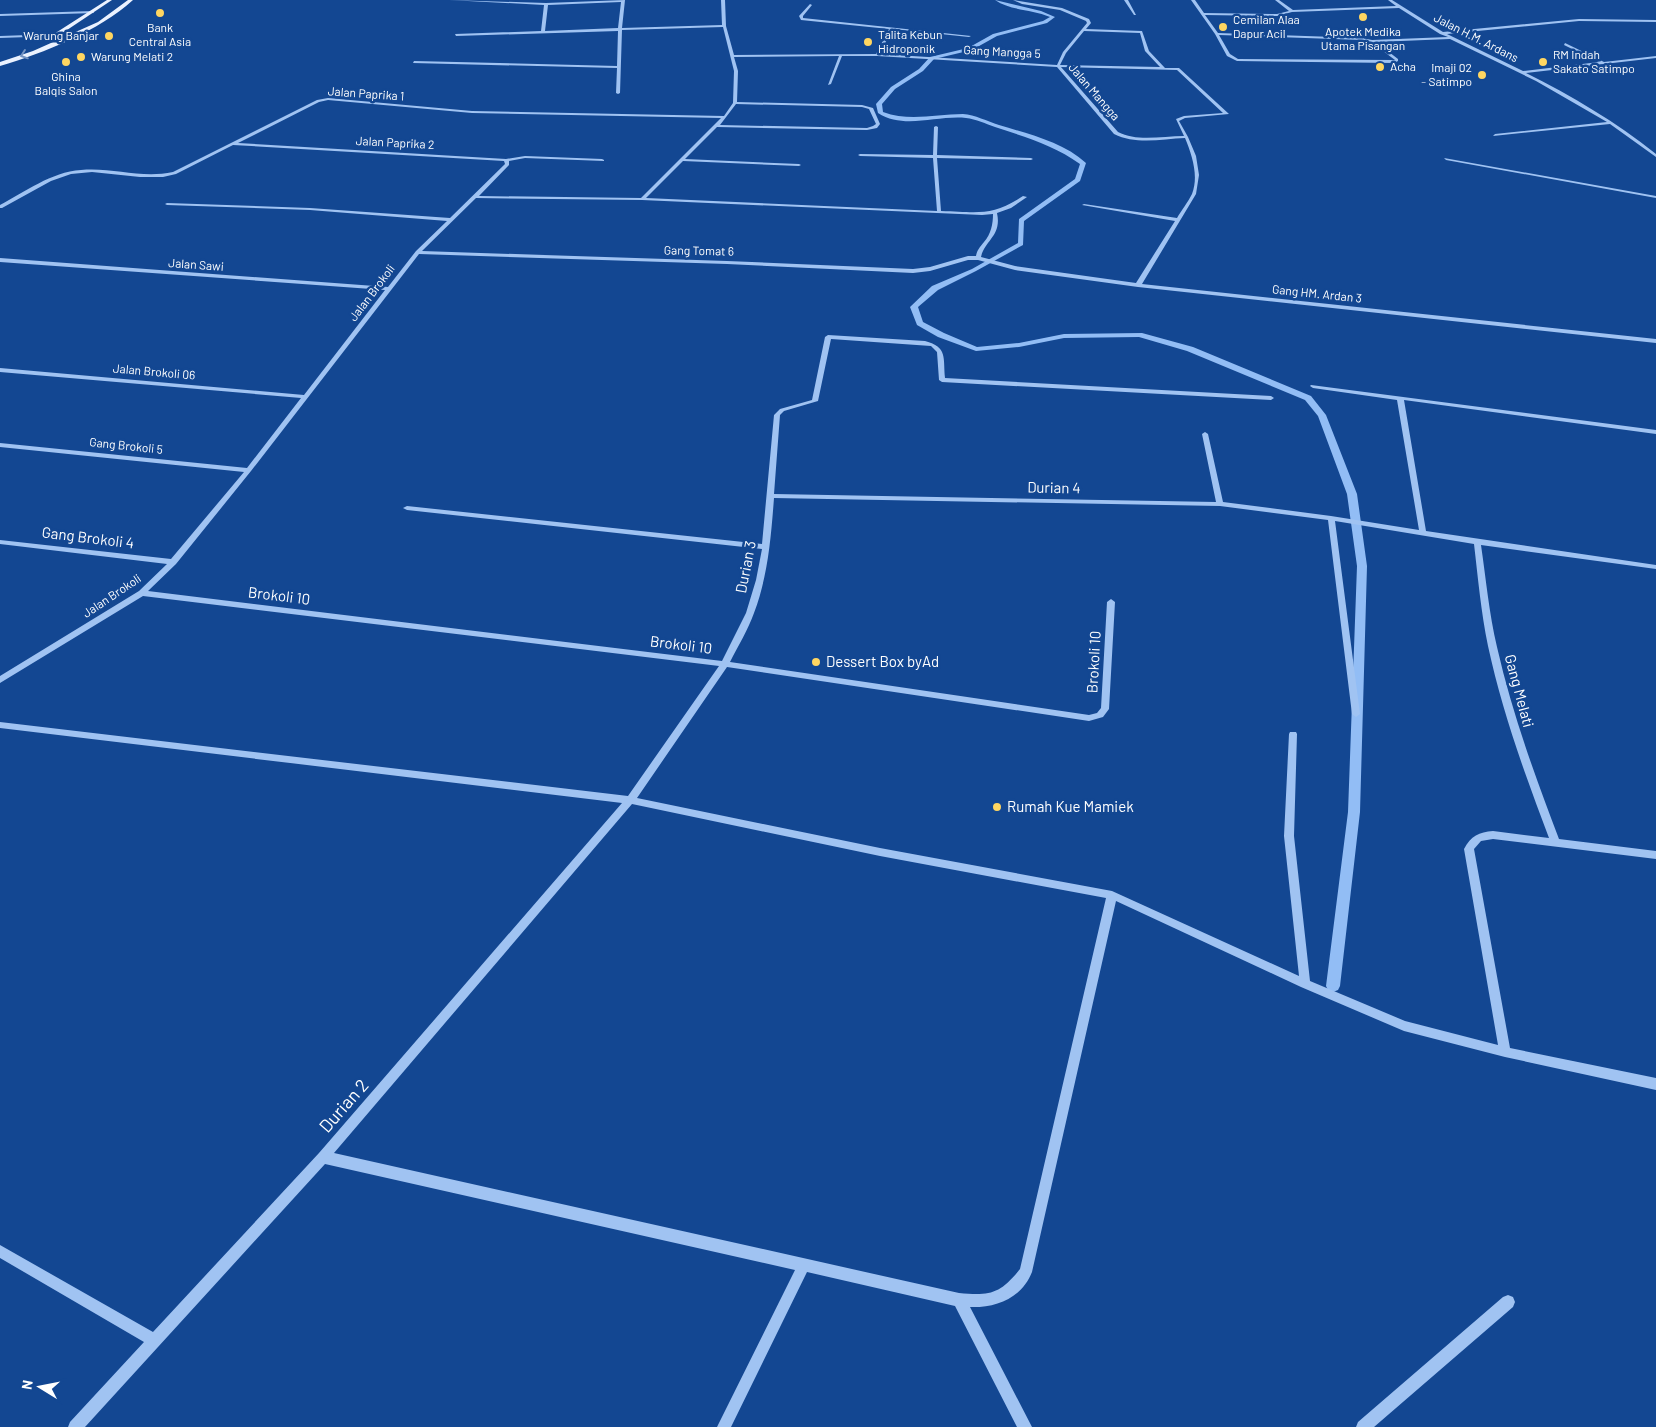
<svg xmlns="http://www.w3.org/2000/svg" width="1656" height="1427" font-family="Barlow,sans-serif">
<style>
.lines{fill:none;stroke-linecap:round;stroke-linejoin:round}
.stream{fill:#92bdf5;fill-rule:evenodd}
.minor{fill:#a0c3f2;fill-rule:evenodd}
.major{fill:#ebf2ff;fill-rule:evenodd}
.oneway{stroke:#7494c3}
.poi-dot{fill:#ffd661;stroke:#134792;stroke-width:2}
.labels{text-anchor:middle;stroke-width:5;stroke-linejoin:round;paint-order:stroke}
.far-poi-label{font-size:12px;fill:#fff;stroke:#134792;text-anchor:start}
.far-street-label{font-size:12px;fill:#fff;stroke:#134792}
.street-label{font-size:15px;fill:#fff;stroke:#134792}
.poi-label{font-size:15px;fill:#fff;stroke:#134792;text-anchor:start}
.near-street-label{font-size:18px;fill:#fff;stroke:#134792}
</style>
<rect width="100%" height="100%" fill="#134792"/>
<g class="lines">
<path class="stream" d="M995,0L1041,11L1055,17L1047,23L997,36L972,50L934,59L923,71L895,89L882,104L883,112C910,122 936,114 963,114C975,115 987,121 999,125C1028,134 1063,142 1086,163L1080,181L1024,221L1023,245L976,271L938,290L918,307L923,322L944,333L977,347L1019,343L1064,334L1142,333L1193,347L1311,396L1326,415L1357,494L1367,566L1360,812L1340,986L1338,990L1333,992L1328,990L1326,986L1348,812L1357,566L1347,494L1318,416L1305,400L1187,351L1139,337L1064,338L1019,347L976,351L938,337L917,325L910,307L932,286L972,269L1018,243L1019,219L1075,179L1080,164C1054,145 1025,137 995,127C986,124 976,119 966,118C937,115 904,130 878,113L876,104L891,87L919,69L930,57L968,48L993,34L1043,21L1050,17C1032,9 1011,11 995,0Z"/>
<path class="minor" d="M449,0L546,3L625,0L622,28L722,25L721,0H725L726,26L734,55L876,54L889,29L801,20L799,16L810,4L812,5L803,16V18L971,36L969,37L893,29L879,54L1057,65L1063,52L1087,23L1086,21L1060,10L1022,4L1013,0L1062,8L1089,19L1091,23L1086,29L1142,31L1149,51L1165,68H1179L1229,114L1185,118L1179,121L1188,137L1196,156L1199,175L1196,194L1142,284L1656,339V343L1138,287L1015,270L978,260H968L930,271L913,273L727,264L419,254L251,471L176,564L148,591L722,661L746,613L756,580L762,549L407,510L403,508L407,506L762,544L774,415L780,409L812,400L825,337L828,335L925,341C948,347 943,358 945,378L1271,396L1274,398L1271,400L942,382L939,380L937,352L931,346L831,339L818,401L784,411L780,415L774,494L1216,502L1202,434L1205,432L1208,434L1223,502L1331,516L1419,530L1397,400L1313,388L1310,386L1311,385L1656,430V434L1404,400L1426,531L1656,565V569L1481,545C1486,579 1489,613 1497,647C1512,713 1535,776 1559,839L1656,851V859L1493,839L1481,841L1474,849L1510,1048L1656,1078V1090L1505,1057L1404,1031L1301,987L1116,901L1032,1272C1022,1298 996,1308 970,1307L1032,1427H1017L955,1306L807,1272L731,1427H717L795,1270L325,1164L85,1427H68L70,1422L144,1342L0,1258V1245L153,1332L319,1153L622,803L0,728V722L628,796L719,666L143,596L0,683V676L139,591L167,564L0,544V540L171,559L244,472L0,447V443L247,468L301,398L0,372V368L304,395L385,290L0,262V258L388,287L416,251L447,221L310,210L167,205L165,204L167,203L310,208L450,218L505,164L504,161L233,145L176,174L163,177H140L92,172L71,174L51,181L2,208H0V205C25,192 51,172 81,170C112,167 141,179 173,172L317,100L328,98L472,111L724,116L733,103L734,71L723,27L622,30L620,93L618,94L616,93L617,68L413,63L414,61L617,66L618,31L456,36L455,34L541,31L544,5ZM621,2L618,28L545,31L548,5ZM1084,31L1140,33L1145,51L1160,67L1060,65L1066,53ZM839,56L828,85L831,84L842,56H877L1057,67L1114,134C1136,145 1162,139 1185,138C1192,155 1199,176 1192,194C1188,202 1181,211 1177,218L1084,204L1082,205L1175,221L1136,283L1015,266L981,257C985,240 1002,236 997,213L1011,208L1027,197L1023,196C992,217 977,212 941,211L937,158L1031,160L1033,159L1031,158L937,155L938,127L936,126L934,127L933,155L860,154L858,155L860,156L933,158L937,211L646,198L683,161L799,166L801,165L799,164L685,159L717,127L867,130L877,128L880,124L873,108L862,105L737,102L738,71L734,57ZM1061,67L1177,70L1223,113L1184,116L1176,119L1184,136C1162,136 1137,142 1118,132ZM328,100L472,113L721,118L641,198L479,196L509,165V161L525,158L604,161V160L602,159L525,156L506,159L238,143L319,102ZM736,104L862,107L869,109L876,124L873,126L867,128L720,125ZM476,198L642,200L982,215L993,214C993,224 991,234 984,242C980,247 977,250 976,256H968L930,267L913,269L727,261L422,251ZM774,498L1220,506L1328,520L1352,714L1356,717L1360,714L1335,521L1474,544C1478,578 1481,612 1488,646C1502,711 1525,775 1549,838L1493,831C1479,832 1471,836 1464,849L1498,1045L1405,1021L1310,981L1294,836L1297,734L1296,732H1290L1289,734L1284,836L1299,976L1112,891L880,848L637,798L727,667L1089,721L1103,717L1109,709L1115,602L1111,599L1107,602L1101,708L1097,713L1089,715L730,662C738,646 748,630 754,613C768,576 771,537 774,498ZM632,804L880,856L1106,898L1020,1269C1000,1294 990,1296 959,1293L334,1153Z
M1124,0H1128L1136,15H1134Z
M1191,0H1195L1204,13L1277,14L1289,11L1275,0H1279L1293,10L1396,6L1388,0H1392L1443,32L1579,19L1656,20V22L1579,21L1447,34L1523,71L1599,62L1564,45L1565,43L1604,62L1656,56V58L1526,73C1572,96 1616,122 1656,154V157L1610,124L1493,136L1495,134L1607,122L1536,81L1450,39L1376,42L1398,59V61L1394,63L1237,61L1227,56L1215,34ZM1399,8L1440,34L1448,37L1372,40L1362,38L1218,33L1205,15L1277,16L1292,12ZM1219,35L1362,40L1371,42L1395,60L1238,59L1230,54Z
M93,11L94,13L0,16V14Z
M56,34L57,36L0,38V36Z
M1444,158L1656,196V198L1446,160Z
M1508,1295L1513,1297L1515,1302L1513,1307L1374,1427H1356L1358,1422L1503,1297Z"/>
<path class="major" d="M107,0H112L58,36L47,40L44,38L54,34Z
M128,0H133C99,31 44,53 0,66V62L33,51L98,22Z"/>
</g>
<defs><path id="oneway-chevron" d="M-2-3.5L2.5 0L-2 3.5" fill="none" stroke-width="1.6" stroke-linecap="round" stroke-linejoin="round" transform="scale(1.25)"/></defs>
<use class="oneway" href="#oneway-chevron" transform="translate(24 55) rotate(161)"/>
<g class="poi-dot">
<circle cx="160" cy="13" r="5"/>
<circle cx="1363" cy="17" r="5"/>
<circle cx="1223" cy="27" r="5"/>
<circle cx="109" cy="36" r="5"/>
<circle cx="868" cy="42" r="5"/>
<circle cx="81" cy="57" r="5"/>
<circle cx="66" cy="62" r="5"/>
<circle cx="1543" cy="62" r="5"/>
<circle cx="1380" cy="67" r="5"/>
<circle cx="1482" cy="75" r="5"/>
<circle cx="816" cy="662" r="5"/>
<circle cx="997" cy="807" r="5"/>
</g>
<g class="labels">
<g class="far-poi-label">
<text x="1233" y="24">Cemilan Alaa<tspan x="1233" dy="14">Dapur Acil</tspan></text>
<text x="160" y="32" text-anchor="middle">Bank<tspan x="160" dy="14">Central Asia</tspan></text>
<text x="1363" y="36" text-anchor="middle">Apotek Medika<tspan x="1363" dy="14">Utama Pisangan</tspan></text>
<text x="878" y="39">Talita Kebun<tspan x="878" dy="14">Hidroponik</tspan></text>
<text x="99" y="40" text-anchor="end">Warung Banjar</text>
<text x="1553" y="59">RM Indah<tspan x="1553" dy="14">Sakato Satimpo</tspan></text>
<text x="91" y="61">Warung Melati 2</text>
<text x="1390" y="71">Acha</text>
<text x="1472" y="72" text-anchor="end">Imaji 02<tspan x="1472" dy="14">- Satimpo</tspan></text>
<text x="66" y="81" text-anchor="middle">Ghina<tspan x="66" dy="14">Balqis Salon</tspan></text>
</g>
<g class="far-street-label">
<text transform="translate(1476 38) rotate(27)" y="4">Jalan H.M. Ardans</text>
<text transform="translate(1002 52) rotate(3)" y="4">Gang Mangga 5</text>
<text transform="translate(1094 92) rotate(49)" y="4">Jalan Mangga</text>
<text transform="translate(366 94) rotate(4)" y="4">Jalan Paprika 1</text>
<text transform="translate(395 143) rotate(3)" y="4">Jalan Paprika 2</text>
<text transform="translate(699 251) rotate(1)" y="4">Gang Tomat 6</text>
<text transform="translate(196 265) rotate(4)" y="4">Jalan Sawi</text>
<text transform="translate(372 293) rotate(-53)" y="4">Jalan Brokoli</text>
<text transform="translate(1317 294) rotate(6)" y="4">Gang HM. Ardan 3</text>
<text transform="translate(154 372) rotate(5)" y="4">Jalan Brokoli 06</text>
<text transform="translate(126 446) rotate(6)" y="4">Gang Brokoli 5</text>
<text transform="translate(112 596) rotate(-34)" y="4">Jalan Brokoli</text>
</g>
<g class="street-label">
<text transform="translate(1054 488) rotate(1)" y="5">Durian 4</text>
<text transform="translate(88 538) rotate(7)" y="5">Gang Brokoli 4</text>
<text transform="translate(746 567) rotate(-79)" y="5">Durian 3</text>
<text transform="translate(279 596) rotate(7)" y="5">Brokoli 10</text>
<text transform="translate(681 645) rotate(7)" y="5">Brokoli 10</text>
<text transform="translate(1094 662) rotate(-87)" y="5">Brokoli 10</text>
<text transform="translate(1519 691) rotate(75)" y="5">Gang Melati</text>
</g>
<g class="poi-label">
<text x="826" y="667">Dessert Box byAd</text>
<text x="1007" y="812">Rumah Kue Mamiek</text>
</g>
<g class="near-street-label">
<text transform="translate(344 1106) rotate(-49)" y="6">Durian 2</text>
</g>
</g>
<g transform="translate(40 1387) rotate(280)" stroke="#134792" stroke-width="4" paint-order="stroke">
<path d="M0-4L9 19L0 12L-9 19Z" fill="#ffffff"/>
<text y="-8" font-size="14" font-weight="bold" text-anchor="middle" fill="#ffffff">N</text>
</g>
</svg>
